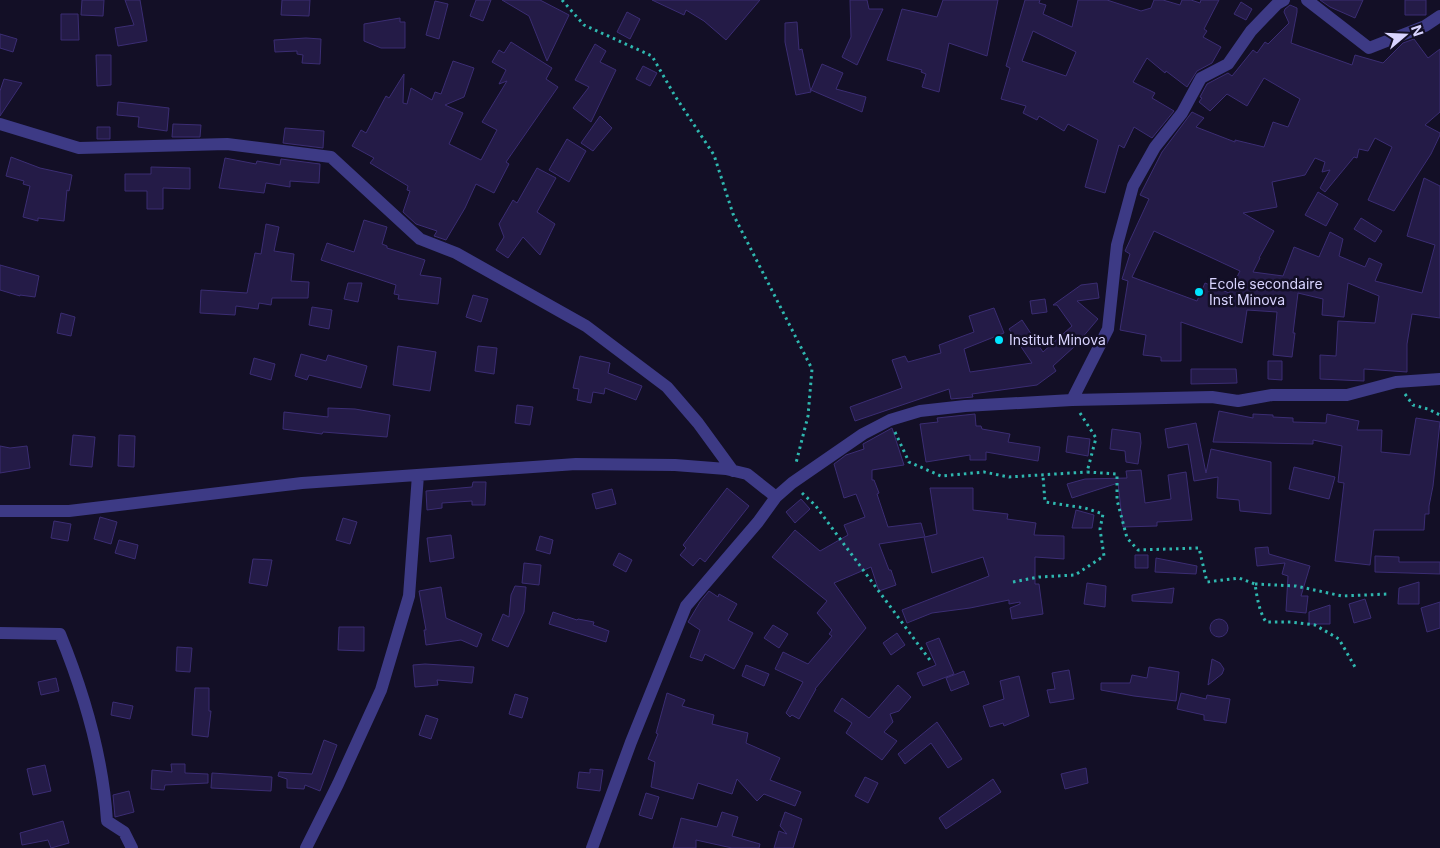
<svg xmlns="http://www.w3.org/2000/svg" width="1440" height="848" font-family="Inter,sans-serif">
<style>
.building{fill:#241b47;stroke:#3b2d73;fill-rule:evenodd}
.lines{fill:none;stroke-linecap:round;stroke-linejoin:round}
.path{stroke:#2fb8b0;stroke-width:3;stroke-dasharray:2.5 4;stroke-linecap:butt}
.minor{stroke:#3d3a85;stroke-width:12}
.poi-dot{fill:#00e5ff;stroke:#130f26;stroke-width:2}
.labels{text-anchor:middle;stroke-width:5;stroke-linejoin:round;paint-order:stroke}
.poi-label{font-size:14px;fill:#d9d4ff;stroke:#130f26;text-anchor:start}
</style>
<rect width="100%" height="100%" fill="#130f26"/>
<path class="building" d="M82,0H104L103,16L81,15Z
M125,0H140L147,41L118,46L115,28L134,25Z
M282,0H310L309,16L281,15Z
M476,0H491L483,21L470,16Z
M502,0H540L569,15L547,61L529,16Z
M652,0H760L726,40L704,21L686,10L684,15Z
M850,0H867L869,9H883L857,65L842,57L851,37Z
M943,0H998L987,56L949,43L939,92L922,87L926,74L921,72L922,70L887,60L902,9L937,17Z
M1025,0H1040L1039,3L1046,5L1043,14L1072,27L1078,0H1107L1141,11L1151,8L1154,0H1163L1180,5L1182,0H1191L1200,3L1201,0H1219L1204,29L1207,31L1203,37L1221,47L1212,63L1197,71L1187,87L1166,71L1165,73L1147,58L1133,82L1155,93L1152,98L1174,111L1152,138L1134,127L1124,148L1119,145L1105,193L1085,187L1098,140L1068,124L1064,131L1039,116L1037,120L1023,113L1026,106L1001,99L1010,68L1006,66ZM1033,31L1076,52L1066,76L1022,61Z
M1320,0H1363L1355,18L1330,7Z
M1405,0H1426V15H1405Z
M435,1L448,4L439,39L426,35Z
M1241,2L1252,9L1246,20L1234,14Z
M1290,5L1297,8V12L1291,43L1352,65L1355,55L1383,63L1403,43L1414,39L1428,58L1440,49V112L1425,125L1440,133V135L1431,154L1394,211L1368,200L1392,147L1375,138L1368,151L1359,149L1357,158L1354,157L1325,192L1320,188L1330,170L1322,172L1325,162L1315,158L1305,175L1272,182L1277,207L1243,213L1274,231L1259,258H1260L1253,272L1283,276L1294,247L1319,257L1330,232L1343,239L1339,256L1365,267L1369,258L1382,264L1375,281L1422,293L1435,245L1407,236L1424,178L1440,186V318L1412,314L1407,344V372L1364,369V381L1320,379V355L1336,356L1338,321L1375,323L1379,296L1348,283L1344,317L1322,315L1323,299L1298,293L1293,333H1295L1292,357L1273,355L1277,312L1247,310L1242,343L1181,322V361H1161V357L1143,355L1146,335L1120,330L1128,281L1122,279L1130,254L1125,251L1149,199L1140,195L1162,152L1192,112L1204,118L1196,127L1235,142V140L1264,147L1273,122L1288,127L1300,99L1264,78L1247,106L1227,94L1210,111L1199,102L1202,98L1200,97L1207,84L1228,73L1232,76L1253,50L1257,53L1265,42L1268,44L1289,23L1284,12L1285,9ZM1154,231L1240,271L1229,293L1205,283L1197,301L1132,277Z
M627,12L640,19L630,39L617,32Z
M61,14H78L79,40H61Z
M400,18V22H405V48H381L364,41V24Z
M797,22L799,50L802,49L811,92L796,95L785,42V23Z
M0,34L17,39L13,52L0,48Z
M306,38L321,39L320,64L302,63L303,55L297,54V51L275,52L274,40Z
M511,42L552,68L546,79L558,87L506,162L509,164L494,193L476,184L465,208L446,240L434,236L437,231L416,224L403,212L410,191L407,190L408,186L370,163L374,158L352,146L361,130L366,133L386,96L389,98L404,74L403,103L407,104L411,88L432,100L435,92L441,94L453,61L474,68L464,97L445,105L463,113L449,144L481,160L497,130L482,122L507,81L499,84L506,70L492,62L499,50L504,53Z
M595,44L606,51L600,62L616,70L591,122L573,108L589,87L575,80Z
M96,55H111V85L97,86Z
M822,64L843,73L836,89L866,97L862,112L811,90Z
M643,66L657,73L650,86L636,79Z
M4,79L22,83L0,116V91Z
M118,102L169,108L167,131L138,127L139,117L117,115Z
M600,116L612,128L593,151L581,143Z
M173,124L201,125L200,137H172Z
M97,127H110V139H97Z
M285,128L324,131L323,148L283,143Z
M567,139L586,151L569,182L549,170Z
M11,157L40,168L72,175L69,191L67,190L64,221L38,218V221L23,217L30,186L23,184L24,181L6,176Z
M225,158L256,164L257,161L280,165L281,159L320,164L319,183L290,181V187L266,183L264,193L219,188Z
M151,167L190,168V189L163,188V209H147V191H125V174H151Z
M537,168L556,178L537,212L555,224L540,255L523,237L508,258L496,250L504,237L499,224L513,200L517,203Z
M1318,192L1338,204L1326,226L1305,215Z
M1361,218L1382,231L1375,242L1354,229Z
M364,220L387,227L382,244L387,246V248L425,260L420,275L441,278L438,304L398,299L399,295L394,294L396,285L321,260L327,243L354,252Z
M266,224L279,227L274,251L294,254L291,281L309,282L308,298H272L271,305L259,303L258,309L236,306L235,315L200,313L201,290L247,293L255,253L261,254Z
M0,265L39,276L35,297L20,295V296L0,290Z
M348,283H362L358,302L344,299Z
M1097,283L1099,298L1077,301L1098,319L1075,346L1053,366L1056,371L1037,385L972,394L973,397L951,399L949,389L855,421L850,407L902,388L892,360L905,356L908,362L941,353L939,345L974,332L969,316L994,308L1004,333L964,349L970,372L1032,363L1009,329L1022,320L1043,352L1072,326L1057,305H1053L1081,285Z
M473,295L488,299L481,322L466,317Z
M1045,299L1047,312L1032,314L1030,301Z
M312,307L332,310L329,329L309,325Z
M61,313L75,317L71,336L57,333Z
M398,346L436,352L430,391L393,385Z
M478,346L497,348L494,374L475,371Z
M301,354L326,361L328,355L367,366L361,388L309,375L307,380L295,376Z
M580,356L610,363L608,373L642,386L636,400L605,388L604,394L593,392L591,403L577,400L579,389L573,388Z
M254,358L275,364L271,380L250,374Z
M1268,361H1282V380L1268,379Z
M1191,369H1236L1237,383L1191,384Z
M517,405L533,407L530,425L515,423Z
M328,408L355,409L390,415L387,437L323,432L322,434L283,429L284,412L328,417Z
M1219,411L1253,418V414L1273,415V417L1293,418V422L1326,423L1327,414L1359,421L1357,430H1382L1381,452L1410,455L1416,418L1440,422L1433,486L1429,506V514H1425L1424,530H1374L1370,565L1335,561L1344,483L1338,482L1342,446L1313,440V444L1213,442Z
M975,414L976,426H981L982,429L1010,434L1008,442L1040,447L1038,461L986,452V460H970V455L926,462L920,424L938,422L937,418Z
M1196,423L1206,473L1211,449L1271,462V514L1240,511L1239,500L1217,498L1218,477L1194,481L1188,444L1168,448L1165,429Z
M892,428L904,465L872,470V480H874L879,493L877,494L888,527L921,523L925,537L937,534L930,488H973V510L1008,514L1007,519L1036,523L1034,535L1064,536V559L1035,557V584H1039L1043,614L1012,619L1010,608L1020,604V602L1009,604V600L970,608L932,613L907,623L902,610L989,576L983,557L932,573L924,537L879,544L889,570H891L896,585L879,591L871,567L834,583L866,628L815,689H816L799,719L792,715L790,717L786,713L803,682L775,669L783,652L808,664L832,636L829,634L832,630L817,613L827,601L772,557L795,530L820,551L848,535L844,525L865,517L856,494L844,498L834,464L846,455L864,449L863,444Z
M1112,429L1140,433L1141,443L1138,464L1126,462L1125,451L1110,449Z
M73,435L95,437L92,467L70,465Z
M119,435L135,436L134,467L118,466Z
M1068,436L1090,439L1088,456L1066,452Z
M0,446L10,448L27,446L30,468L0,473Z
M1294,467L1335,477L1329,499L1289,489Z
M1141,470L1145,503L1171,499L1168,475L1186,472L1192,520L1157,522V526L1123,527L1118,483L1072,498L1067,484L1085,479L1127,478L1126,471Z
M473,482H486L485,505H472V501L442,503V508L427,510L426,491L472,487Z
M727,488L749,506L705,562L700,558L693,566L680,555L686,548L683,545Z
M612,489L616,504L596,509L592,494Z
M801,499L810,509L795,523L786,512Z
M1076,510L1094,515L1092,528H1072Z
M100,517L117,522L111,544L94,539Z
M343,518L357,522L350,544L336,540Z
M54,521L71,524L68,541L51,538Z
M451,535L454,558L430,562L427,538Z
M540,536L553,540L550,554L536,550Z
M119,540L138,545L135,559L115,553Z
M1268,547L1269,554L1310,566L1301,596H1308L1306,613L1286,611L1288,576L1282,574L1285,563L1257,566L1255,548Z
M619,553L632,560L626,572L613,565Z
M1135,555H1148V568H1135Z
M1375,556L1399,557V562H1440V574L1375,572Z
M1156,558L1197,566L1196,574L1155,572Z
M253,559L272,560L267,586L249,583Z
M524,563L541,565L539,585L522,583Z
M1419,582V604H1398L1399,588Z
M1087,583L1106,586L1105,607L1084,604Z
M515,586L526,587L524,612L508,647L492,640L503,614L509,617L511,595Z
M441,587L446,618L482,634L477,647L461,640L426,645L424,630H426L419,591Z
M1174,588L1172,603L1132,601V595Z
M709,591L718,597L719,594L737,604L728,620L753,633L734,669L705,654L702,661L690,657L700,630L688,622L700,602Z
M1365,599L1371,618L1354,623L1349,604Z
M1440,602V628L1427,632L1421,608Z
M1330,605V624H1309V612Z
M553,612L577,620L578,619L594,622L593,625L609,631L606,642L549,624Z
M1210 628a9 9 0 1 1 18 0a9 9 0 1 1-18 0Z
M773,625L788,634L779,648L764,638Z
M339,627H364V651L338,650Z
M897,633L905,645L891,655L883,643Z
M939,638L954,674L923,686L917,673L936,665L926,643Z
M177,647L192,648L190,672L176,671Z
M1212,659L1220,663L1224,669L1222,674L1208,685Z
M425,664L474,667L472,683L437,680L438,685L415,687L413,665Z
M746,665L769,674L764,686L742,676Z
M1149,667L1179,672L1176,701L1134,696L1101,690V683H1130L1132,675L1147,678Z
M1069,670L1074,699L1050,703L1047,690L1055,689L1052,673Z
M964,671L969,684L951,691L946,678Z
M1019,676L1029,716L1004,726L1003,723L990,727L983,706L1004,699L1000,681Z
M56,678L59,691L41,695L38,682Z
M898,685L911,697L899,711L890,714L893,722L884,732L897,741L882,760L846,733L852,723L834,711L842,698L869,718Z
M195,688H209V711H211L208,737L192,735Z
M667,693L685,700L682,706L714,715L712,724L748,733L746,743L780,758L770,780L801,792L795,806L764,794L757,801L737,779L732,794L698,783L693,799L651,787L655,762L648,759L658,734L656,733Z
M1181,693L1206,699L1207,695L1230,699L1226,723L1204,720V715L1177,709Z
M515,694L528,698L522,718L509,714Z
M113,702L133,706L130,719L111,715Z
M426,715L438,719L431,739L419,735Z
M937,722L962,759L948,768L931,743L905,764L898,754Z
M324,740L337,745L320,791L305,785L304,789L287,788V779L278,776L279,772L312,774Z
M171,764H185V773L208,774V783L165,785L164,790L151,789L152,770L172,772Z
M45,765L51,791L33,795L27,769Z
M1086,768L1088,783L1065,789L1061,774Z
M590,769L603,770L600,791L577,788L579,772L590,773Z
M212,773L272,777L271,791L211,788Z
M865,777L878,783L868,803L855,796Z
M993,779L1001,792L946,829L939,818Z
M129,791L134,812L115,817L113,795Z
M646,793L659,797L652,819L639,815Z
M722,812L738,817L732,836L760,844L759,848H732L696,840V848H673L681,818L717,827Z
M785,812L802,819L793,848H774L779,831L787,834L780,826Z
M63,821L69,843L51,848L48,840L22,845L20,833Z"/>
<g class="lines">
<path class="path" d="M562,0L584,25L652,56L675,96L714,155L733,214L812,369L808,416L796,463
M1405,394L1413,405L1428,409L1440,415
M1080,413L1096,438L1087,472L1117,474V500L1127,538L1138,550L1199,548L1207,582L1239,578L1255,584C1257,597 1259,611 1266,622H1291L1315,625L1339,639L1355,667
M895,432L909,462L941,476L984,472L1009,477L1087,472
M802,493L815,505L932,663
M1013,582L1039,577L1075,575L1104,556L1100,529L1103,514L1085,508L1045,502L1043,476
M1255,584L1296,586L1342,596L1388,594"/>
<path class="minor" d="M1307,0L1369,48L1425,26L1440,16
M0,124L79,148L227,144L331,157L420,239L456,253L586,326L667,387L698,423L733,471
M1072,400L1108,329L1117,245L1133,186L1155,147L1182,113L1201,78L1228,64L1251,31L1277,4L1284,0
M0,511H69L302,483L576,464L675,465L726,469L747,474L776,497
M0,633L60,634C84,693 103,757 107,821L124,832L132,848
M306,848L338,784L381,690L409,596L418,475
M592,848L631,742L686,606L758,522L776,497L792,483L863,434L890,420L920,411L965,406L1072,400L1212,397L1238,401L1272,395H1347L1396,382L1440,379"/>
</g>
<g class="poi-dot">
<circle cx="1199" cy="292" r="5"/>
<circle cx="999" cy="340" r="5"/>
</g>
<g class="labels">
<g class="poi-label">
<text x="1209" y="289">Ecole secondaire<tspan x="1209" dy="16">Inst Minova</tspan></text>
<text x="1009" y="345">Institut Minova</text>
</g>
</g>
<g transform="translate(1405 35) rotate(71)" stroke="#130f26" stroke-width="4" paint-order="stroke">
<path d="M0-4L9 19L0 12L-9 19Z" fill="#d9d4ff"/>
<text y="-8" font-size="14" font-weight="bold" text-anchor="middle" fill="#d9d4ff">N</text>
</g>
</svg>
